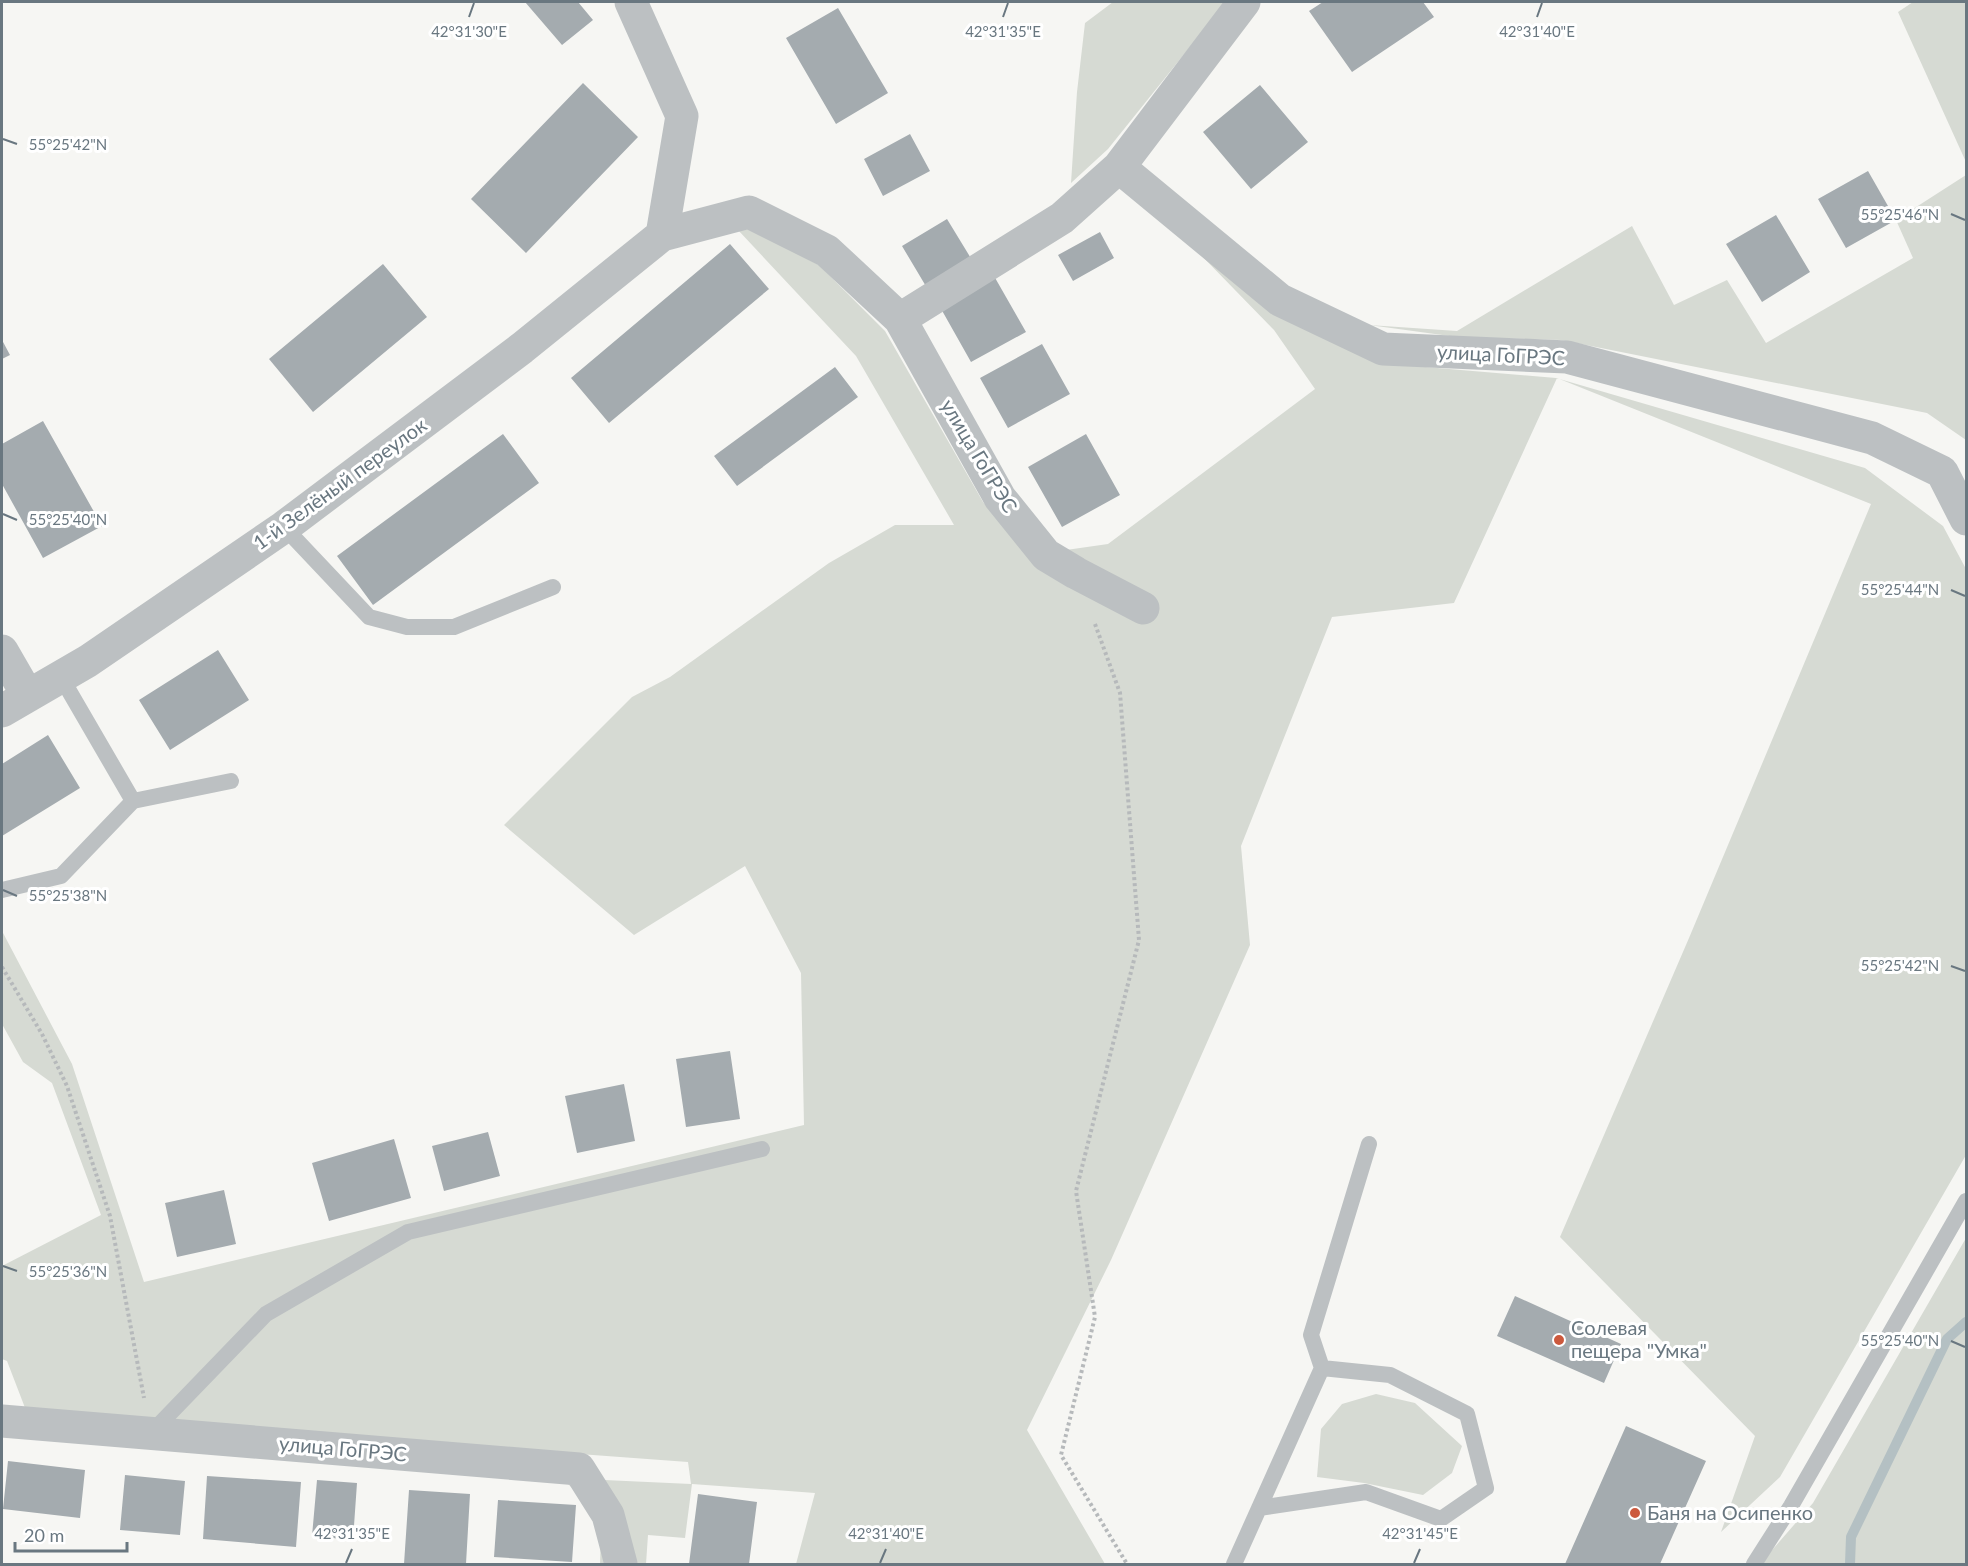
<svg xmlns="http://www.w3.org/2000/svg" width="1968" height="1566" font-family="Lato,sans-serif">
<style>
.green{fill:#d6dad3}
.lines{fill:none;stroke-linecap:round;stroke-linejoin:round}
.stream{stroke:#b4c0c3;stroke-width:10}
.building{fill:#a4abaf}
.path{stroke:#b6b9bb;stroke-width:4;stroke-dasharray:3 3;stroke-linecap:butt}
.service{stroke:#bcc0c2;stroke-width:16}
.minor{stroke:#bcc0c2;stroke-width:33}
.ticks{fill:none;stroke:#697780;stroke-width:2}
.poi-dot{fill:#cc593d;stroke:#fff;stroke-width:2}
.labels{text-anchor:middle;stroke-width:6;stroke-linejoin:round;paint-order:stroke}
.street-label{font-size:20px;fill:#697780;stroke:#fff}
.poi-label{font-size:20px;fill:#697780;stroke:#fff;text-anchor:start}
.ticks-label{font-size:15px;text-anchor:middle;fill:#697780;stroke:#fff;stroke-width:6;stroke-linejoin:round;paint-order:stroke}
</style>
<rect width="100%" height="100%" fill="#f6f6f3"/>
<path class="green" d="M1113,2H1226L1108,149L1071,183L1077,92L1085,23Z
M1913,2H1966V162L1898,12Z
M1966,175V440L1927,413L1561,340L1457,337L1369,325L1457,331L1632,226L1674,305L1727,280L1766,343L1913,258L1896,220Z
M750,229L819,265L885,331L983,502L1035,559L1059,551L1108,544L1315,389L1274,330L1198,252L1378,363L1556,378L1865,468L1943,526L1966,569V1155L1780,1477L1721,1532L1755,1436L1560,1237L1689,938L1871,504L1557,378L1454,603L1332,617L1241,846L1250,945L1111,1260L1027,1430L1105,1564H796L815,1493L692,1484L685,1538L648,1535L646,1564H600L601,1533L583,1497L561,1478L691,1484L688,1462L27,1413L7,1361L2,1359V1266L101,1215L52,1083L23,1062L2,1024V931L72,1064L144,1282L804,1125L801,973L745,866L634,935L504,825L632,697L670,677L829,563L895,525H954L856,356L738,230Z
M1966,1238V1564H1760L1813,1503Z
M1376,1394L1415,1403L1462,1446L1452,1473L1423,1495L1364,1483L1317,1477L1321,1429L1342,1404Z"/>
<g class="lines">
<path class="stream" d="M1850,1564L1851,1537L1947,1339L1966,1322"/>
</g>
<path class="building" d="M525,2H578L593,20L562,45Z
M1323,2H1423L1434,17L1352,72L1309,11Z
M838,8L888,93L836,124L786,38Z
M583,83L638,137L526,253L471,199Z
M1260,85L1308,142L1251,189L1203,132Z
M910,134L930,171L883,196L864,159Z
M1868,171L1896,220L1846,248L1818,199Z
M1776,215L1810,272L1762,302L1726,244Z
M947,219L972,260L927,288L902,246Z
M1100,232L1114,258L1073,281L1058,255Z
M730,244L769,289L609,423L571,378Z
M383,264L427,317L313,412L269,359Z
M994,276L1026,332L971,362L940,307Z
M2,340L10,355L2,359Z
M1042,344L1070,394L1008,428L980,378Z
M835,367L858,397L737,486L714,456Z
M43,421L102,526L43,558L2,484V444Z
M503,434L539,483L373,605L337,556Z
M1086,434L1120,495L1062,527L1028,467Z
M218,650L249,700L170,750L139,700Z
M48,735L80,788L2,836V764Z
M730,1051L740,1119L686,1127L676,1059Z
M624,1084L635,1141L577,1153L565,1096Z
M488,1132L500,1176L444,1191L432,1146Z
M394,1139L411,1198L329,1221L312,1163Z
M224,1190L236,1244L177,1257L165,1203Z
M1515,1296L1621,1344L1604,1383L1497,1336Z
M1626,1426L1706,1461L1660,1564H1565Z
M8,1461L85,1470L80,1518L3,1509Z
M125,1475L185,1481L180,1535L120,1530Z
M207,1476L301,1482L296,1547L203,1539Z
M317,1480L357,1483L353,1540L312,1536Z
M409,1490L470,1494L466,1564H404Z
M698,1494L757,1502L749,1564H689Z
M498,1500L576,1505L572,1562L494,1557Z"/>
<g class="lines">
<path class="path" d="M1095,624L1120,693L1139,940L1076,1191L1095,1317L1061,1455L1127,1564
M2,967L42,1034L67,1086L110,1216L144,1398"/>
<path class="service" d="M284,527L369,617L407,627H454L553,587
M61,677L133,801L231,781
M2,890L61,876L133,801
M151,1433L266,1314L408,1232L762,1149
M1259,1508L1366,1492L1441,1519L1486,1488L1467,1414L1390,1375L1322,1368
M1234,1564L1322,1368L1311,1335L1369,1144
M1754,1564L1791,1506L1966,1201"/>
<path class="minor" d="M631,2L682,116L662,235
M1119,167L1280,300L1383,349L1567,357L1872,438L1942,472L1966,519
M1143,608L1076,573L1046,555L1000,498L900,319L1062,218L1119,167L1244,2
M2,651L28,696
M2,711L88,661L284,527L522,348L662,235L749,212L827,251L900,319
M2,1421L579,1469L608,1515L621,1564"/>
</g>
<path class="ticks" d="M469,17L474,3M1003,17L1008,3M1537,17L1542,3M3,139L17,144M1951,214L1965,220M3,514L17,520M1951,590L1965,596M3,890L17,896M1951,966L1965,971M3,1266L17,1271M1951,1341L1965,1347M346,1563L352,1549M880,1563L886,1549M1414,1563L1420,1549"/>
<g class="poi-dot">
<circle cx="1559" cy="1340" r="6"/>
<circle cx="1635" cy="1513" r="6"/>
</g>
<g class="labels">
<g class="street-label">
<text transform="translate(1501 355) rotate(3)" y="7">улица ГоГРЭС</text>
<text transform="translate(979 456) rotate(59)" y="7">улица ГоГРЭС</text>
<text transform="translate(340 484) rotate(-36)" y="7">1-й Зелёный переулок</text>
<text transform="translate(343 1449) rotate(5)" y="7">улица ГоГРЭС</text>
</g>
<g class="poi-label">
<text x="1571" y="1335">Солевая<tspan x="1571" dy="23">пещера "Умка"</tspan></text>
<text x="1647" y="1520">Баня на Осипенко</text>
</g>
</g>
<g class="ticks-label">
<text x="469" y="37">42°31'30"E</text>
<text x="1003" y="37">42°31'35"E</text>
<text x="1537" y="37">42°31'40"E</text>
<text x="68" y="150">55°25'42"N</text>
<text x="1900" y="220">55°25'46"N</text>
<text x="68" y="525">55°25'40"N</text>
<text x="1900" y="595">55°25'44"N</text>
<text x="68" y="901">55°25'38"N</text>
<text x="1900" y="971">55°25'42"N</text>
<text x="68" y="1277">55°25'36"N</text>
<text x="1900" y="1346">55°25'40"N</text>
<text x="352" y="1539">42°31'35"E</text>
<text x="886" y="1539">42°31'40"E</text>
<text x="1420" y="1539">42°31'45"E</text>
</g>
<rect width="1968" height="1566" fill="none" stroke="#697780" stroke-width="6"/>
<path d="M15 1542v9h112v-9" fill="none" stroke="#697780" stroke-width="3"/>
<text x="24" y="1542" font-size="18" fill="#697780" stroke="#ffffff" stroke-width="4.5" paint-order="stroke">20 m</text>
</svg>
